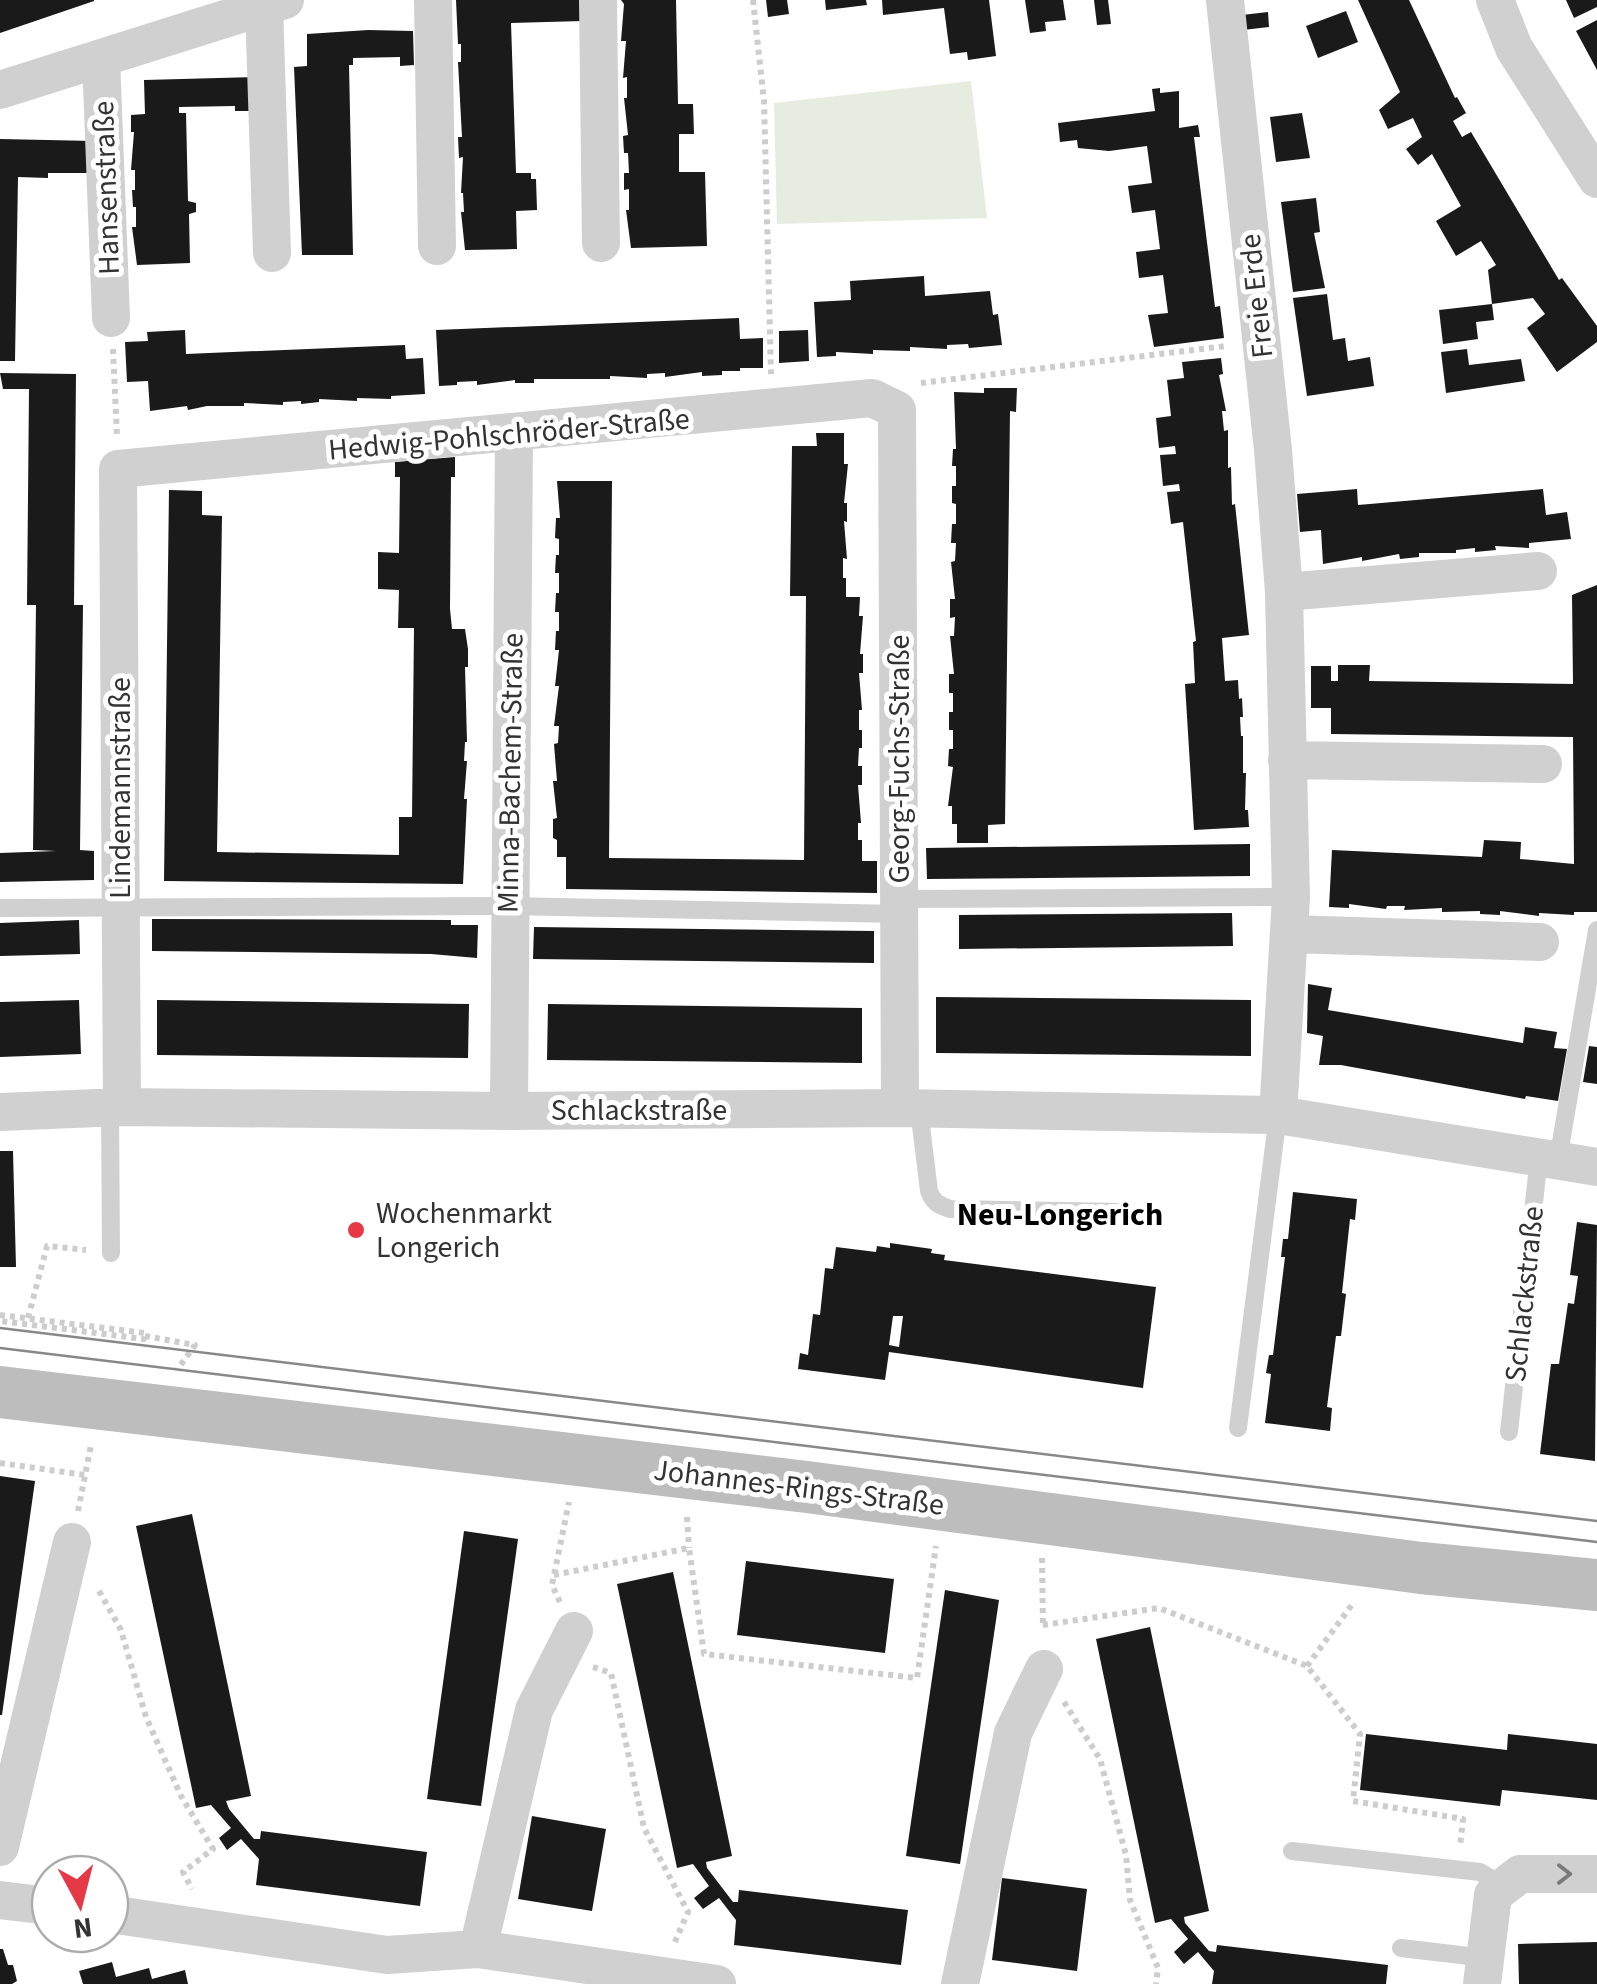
<svg xmlns="http://www.w3.org/2000/svg" width="1597" height="1984" font-family="'Source Sans 3',sans-serif">
<style>
.green{fill:#e6ecdf}
.building{fill:#1a1a1a;fill-rule:evenodd}
.lines{fill:none;stroke-linecap:round;stroke-linejoin:round}
.path{stroke:#cdcdcd;stroke-width:6;stroke-dasharray:5 5;stroke-linecap:butt}
.lane{stroke:#d0d0d0;stroke-width:18}
.street{stroke:#d0d0d0;stroke-width:38}
.secondary{stroke:#bdbdbd;stroke-width:52}
.tram{stroke:#888;stroke-width:2.5}
.oneway{stroke:#7a7a7a}
.poi-dot{fill:#e63946;stroke:#fff;stroke-width:4}
.labels{text-anchor:middle;stroke-width:10;stroke-linejoin:round;paint-order:stroke}
.street-label{font-size:30px;fill:#333;stroke:#fff}
.poi-label{font-size:30px;fill:#333;stroke:#fff;text-anchor:start}
.neighbourhood-label{font-size:32px;font-weight:bold;fill:#000;stroke:#fff}
</style>
<rect width="100%" height="100%" fill="#fff"/>
<path class="green" d="M971,81L987,218L777,224L774,103Z"/>
<path class="building" d="M0,0H94V1L0,33Z
M456,0H583V21L511,23L516,173H531V179H536L537,210L516,211L517,249L465,250L461,212H464L463,193H461L463,157L459,158L458,137H462L458,62H461V44H458Z
M621,0H676L678,104H693L694,134H679V172H705L707,246L631,248L626,210H629V189L624,190V173H629L628,153H624L623,136L628,135L624,98H627V77L623,78L626,41H621L624,4Z
M766,0H787L789,14L768,17Z
M825,0H866L867,5L826,10Z
M882,0H989L996,56L968,60L967,52L950,54L944,8L883,15Z
M1025,0H1063L1066,20L1045,22L1046,31L1030,33Z
M1094,0H1108L1111,24L1097,25Z
M1358,0H1409L1455,98L1457,97L1466,113L1453,121L1462,137L1471,132L1559,280L1562,278L1597,326V342L1557,372L1527,328L1545,314L1533,298L1492,304L1488,270L1496,265L1481,241L1456,256L1436,221L1461,206L1432,154L1418,165L1406,149L1422,137L1413,118L1388,129L1379,110L1400,92Z
M1566,0H1597V7L1574,18Z
M1346,11L1358,42L1318,58L1306,26Z
M1268,12L1269,27L1243,30L1242,15Z
M1597,20V70L1576,31Z
M368,30L413,31L414,65L400,66V57L353,58V65H349L353,255H302L294,67L307,66V34Z
M256,77L257,111H235V106L179,107V113H186L188,201L196,203V212L189,214L190,263L137,265L132,227H136V207H133L132,190H135V170H131L134,132H131V115L145,114L144,80Z
M1160,88V93L1179,91V128L1198,125L1200,137H1194L1215,307L1220,306L1224,338L1154,347L1148,315L1168,313L1163,275L1139,278L1136,252L1160,249L1155,210L1132,213L1128,186L1152,183L1147,146L1109,151L1078,148L1077,140L1060,142L1058,123L1155,111L1152,89Z
M1302,113L1310,158L1276,162L1270,117Z
M0,139L94,141V173H48V178L18,177L15,361H0Z
M1316,198L1320,232L1314,233L1325,288L1293,292L1281,202Z
M924,276L925,296L990,291L993,315L998,314L1002,345L969,348L968,344L947,345V349L910,347V351L873,350V354L836,352V356L817,357L814,302L851,300L850,281Z
M1327,294L1333,340L1345,338L1348,361L1370,357L1374,386L1307,396L1293,298Z
M1492,304L1494,320L1476,322L1478,339L1443,344L1439,310Z
M739,318L740,339L763,338V368H740V371H722V375L702,376V372L665,377V373L647,374V378L610,376V379H534V383H515V380L477,385V381L457,382V385L439,386L436,330Z
M185,330L186,354L405,345L406,359L423,358L425,394L391,396V399L357,398V401L319,399V402L301,404V401L283,402V405L244,403V406H207L188,410L187,406L150,411L148,381L127,382L125,342L148,341L147,332Z
M808,330L809,361L779,363V331Z
M1467,349L1469,365L1521,359L1525,381L1446,393L1441,352Z
M1221,358L1223,374L1219,375L1226,411H1222L1224,431L1228,430V468L1231,467L1232,505L1235,504L1249,635L1222,638L1225,681L1238,680L1239,699L1242,698L1243,717H1240L1241,736H1243V773H1246L1245,810H1248L1249,827L1194,830L1185,684L1195,683L1193,642L1196,641L1183,522L1171,524L1167,492L1180,491L1179,484L1163,486L1160,455L1176,454L1175,446L1159,448L1156,418L1171,416L1167,380L1184,378L1182,362Z
M0,373L76,374L74,605H83L80,850L94,851V880L0,882V853L56,851L33,850L36,605H27L29,389H3Z
M984,388H1017L1016,412L1010,411L1005,824L988,825V843H957V824H952V806H948L953,767L948,766L949,749H953V730H949V712H953V693H949V674H954L950,636H954L955,617L950,618V599H955L951,562L955,561L956,543H951L952,524H956V504L952,503V486H956V466H952L953,449H956L954,392L984,393Z
M816,433H844V464H848L844,503H847V522L844,521L847,559L843,558V578H846V597H860L859,616H863L860,654H863V673H859L862,710H859V730H862V748H859L858,766H862V785H858L861,823H858V840H862V861H877V893L566,889V857H557V840L553,838V819L557,818L553,781H557L554,744L558,743L559,726H554L559,686H555L559,650H555L556,631H559V612H555L556,593H559V573H555L556,555H559V539L555,538L556,518H560L557,481H612L609,858L804,860L806,596H790L792,446H817Z
M455,457V477H451L450,609L452,629H465L468,649V667H465L467,742H465L464,761H467L464,799H467L463,884L164,881L169,490L202,491V515L222,516L217,852L399,855V817H412L414,628H398L399,590L378,589V552L399,553L400,477H395V462Z
M1357,489L1358,505L1543,489L1546,515L1567,512L1571,539L1529,543V548L1495,546L1496,550L1475,552V548L1456,550V553H1419V557L1400,559L1399,554L1362,561V557L1323,564L1321,530L1300,532L1297,494Z
M1597,585V912H1574V915L1539,913V916L1500,911V915L1480,914V911L1442,912V908L1404,910L1405,906H1387L1386,909L1349,904V908L1329,907L1332,850L1482,857L1484,840L1521,842L1520,859L1574,864L1573,737L1331,734V708H1311V666H1331V681H1338V665H1370L1369,681L1573,684L1572,595Z
M1250,844V876L927,879L926,848Z
M1232,913L1233,946L959,949V915Z
M152,919L451,920V925H478L477,958L431,954L152,951Z
M79,920L80,954L0,956V923Z
M534,927L874,931V963L533,959Z
M1308,984L1332,988L1328,1010L1523,1043L1525,1027L1557,1032L1554,1048L1567,1049L1558,1101L1526,1096L1525,1099L1341,1065H1319L1323,1036L1307,1033Z
M936,997L1251,1000V1056L936,1053Z
M79,1000L81,1054L0,1057V1002Z
M157,1000L469,1004L468,1058L157,1055Z
M548,1004L862,1008V1063L547,1060Z
M1589,1046L1597,1047V1084L1583,1082Z
M0,1151H13L16,1267H0Z
M1293,1192L1357,1199L1355,1220L1350,1219L1342,1293L1346,1294L1341,1336H1336L1327,1407L1332,1408L1330,1431L1265,1423L1271,1374L1266,1373L1269,1355H1273L1285,1257H1281L1283,1239H1288Z
M1577,1222L1597,1225L1595,1461L1540,1454L1551,1364H1559L1568,1303L1574,1304L1578,1276L1570,1275Z
M890,1243L932,1249L931,1253L945,1255L944,1260L1156,1287L1143,1388L889,1352L885,1380L798,1369L800,1353L808,1355L813,1314L820,1315L825,1268L833,1269L836,1247L876,1252L877,1246L890,1248ZM893,1316H903L899,1347L889,1345Z
M0,1476L35,1481L2,1715H0Z
M192,1514L251,1796L226,1801L229,1809L254,1839H260L261,1831L427,1852L420,1906L256,1885L259,1859L241,1839L227,1850L219,1838L231,1828L211,1805L196,1808L136,1526Z
M464,1531L518,1539L481,1806L427,1799Z
M746,1561L894,1579L885,1653L737,1635Z
M673,1572L732,1856L706,1862L707,1868L733,1902H738L739,1890L908,1910L901,1965L734,1945L736,1920L719,1898L703,1909L694,1898L709,1886L693,1864L677,1868L617,1584Z
M945,1590L999,1600L960,1864L906,1856Z
M1150,1627L1209,1911L1184,1917L1185,1923L1209,1951L1216,1952L1217,1945L1388,1965L1386,1984H1212L1214,1971L1198,1952L1184,1964L1174,1952L1188,1939L1171,1919L1155,1923L1096,1639Z
M1366,1734L1507,1750L1508,1734L1597,1744V1800L1502,1790L1500,1806L1360,1790Z
M532,1816L606,1829L592,1911L518,1899Z
M1002,1878L1087,1889L1077,1971L992,1960Z
M1597,1942V1984H1519L1518,1944Z
M0,1949H3L8,1965H13L17,1981L12,1984H0Z
M112,1962L116,1977L149,1968L152,1979L185,1970L188,1984H83L79,1971Z"/>
<g class="lines">
<path class="path" d="M753,0L764,101L771,374
M113,349L117,436
M921,383L1226,346
M0,1315L145,1333L144,1339L0,1321
M28,1318L47,1246L86,1250
M145,1336L195,1345L177,1370
M0,1463L85,1475
M78,1511L91,1445
M687,1517L689,1548
M1042,1558L1043,1625
M554,1575L689,1548L704,1654L917,1678L936,1546
M99,1591L121,1630L146,1717L181,1796L213,1849L183,1872L192,1889
M560,1602L552,1585L569,1502
M1043,1625L1159,1608L1307,1666L1360,1734L1353,1801L1463,1819L1460,1847
M1307,1666L1354,1602
M593,1667L611,1673L644,1828L688,1912L674,1944
M1064,1702L1100,1759L1126,1855L1130,1900L1158,1968L1156,1984"/>
<path class="lane" d="M899,899L1291,897
M0,908L508,906L899,914
M110,1108L111,1253
M919,1109L929,1191C933,1202 938,1205 950,1209L1124,1212
M1558,1160L1597,930
M1238,1428L1278,1115
M1509,1432L1539,1157
M1292,1851L1480,1872L1504,1886
M1401,1948L1486,1958"/>
<path class="street" d="M433,0L437,246
M598,0L601,243
M1225,0L1273,450L1284,592L1291,897L1278,1115
M1495,0L1514,48L1597,179
M264,6L272,253
M101,58L111,318
M0,90L285,0
M1284,592L1538,571
M1287,760L1543,764
M1290,934L1540,942
M122,1107L118,469L872,398L897,410L900,1108
M509,1111L514,434
M0,1112L122,1107L509,1111L900,1108L1278,1115L1597,1167
M0,1847L72,1542
M0,1900L50,1906
M110,1914L387,1955L478,1949L717,1984
M478,1949L534,1710L574,1631
M960,1984L1013,1733L1044,1669
M1482,1984L1493,1895L1520,1874H1597"/>
<path class="secondary" d="M0,1392L807,1487L1421,1568L1597,1585"/>
<path class="tram" d="M0,1328L1597,1521
M0,1348L1597,1542"/>
</g>
<defs><path id="oneway-chevron" d="M-2-3.5L2.5 0L-2 3.5" fill="none" stroke-width="1.6" stroke-linecap="round" stroke-linejoin="round" transform="scale(2.5)"/></defs>
<use class="oneway" href="#oneway-chevron" transform="translate(1564 1874)"/>
<circle class="poi-dot" cx="356" cy="1230" r="10"/>
<g class="labels">
<g class="street-label">
<text transform="translate(106 188) rotate(-92)" y="10">Hansenstraße</text>
<text transform="translate(1256 296) rotate(-96)" y="10">Freie Erde</text>
<text transform="translate(509 434) rotate(-5)" y="10">Hedwig-Pohlschröder-Straße</text>
<text transform="translate(899 759) rotate(-90)" y="10">Georg-Fuchs-Straße</text>
<text transform="translate(510 773) rotate(-89)" y="10">Minna-Bachem-Straße</text>
<text transform="translate(120 788) rotate(-90)" y="10">Lindemannstraße</text>
<text x="639" y="1120">Schlackstraße</text>
<text transform="translate(1524 1294) rotate(-84)" y="10">Schlackstraße</text>
<text transform="translate(799 1487) rotate(7)" y="10">Johannes-Rings-Straße</text>
</g>
<g class="poi-label">
<text x="376" y="1223">Wochenmarkt<tspan x="376" dy="34">Longerich</tspan></text>
</g>
<g class="neighbourhood-label">
<text x="1060" y="1225">Neu-Longerich</text>
</g>
</g>
<g transform="translate(80 1904) rotate(173)"><circle r="48" fill="#ffffff" stroke="#adadad" stroke-width="2.5"/>
<path d="M0-8L18 38L0 25L-18 38Z" fill="#e63946"/>
<text y="-15" font-size="28" font-weight="bold" text-anchor="middle" fill="#333333">N</text>
</g>
</svg>
